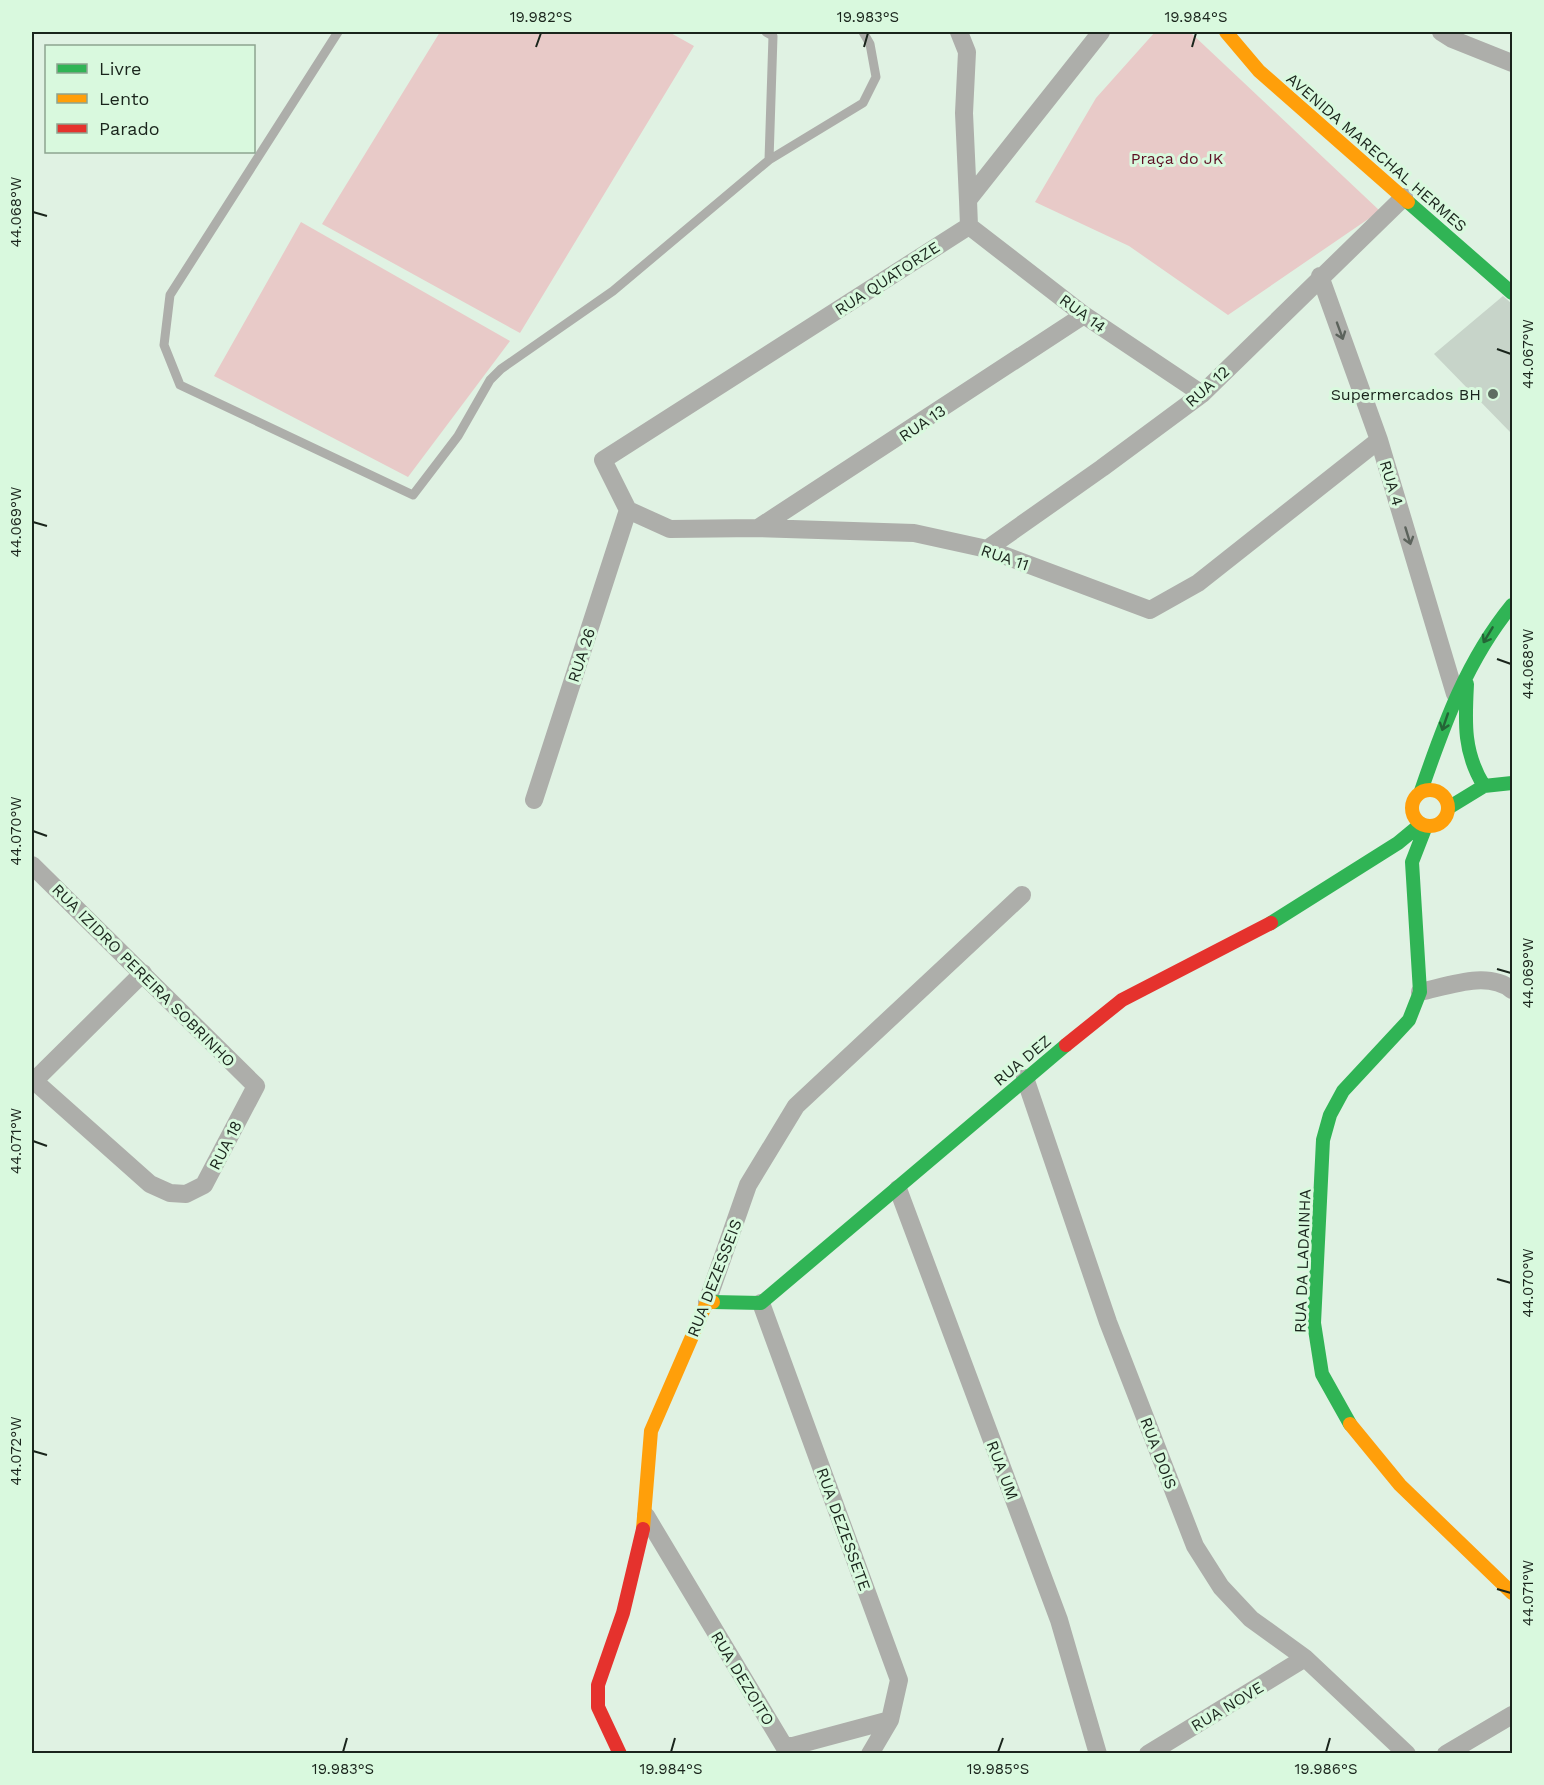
<svg xmlns="http://www.w3.org/2000/svg" width="1544" height="1785" font-family="'Work Sans',sans-serif">
<style>
.green{fill:#e8cac8}
.building{fill:#c7d4c9}
.lines{fill:none;stroke-linecap:round;stroke-linejoin:round}
.lane{stroke:#adaeaa;stroke-width:9}
.street{stroke:#adaeaa;stroke-width:18}
.fast{stroke:#30b455;stroke-width:14}
.slow{stroke:#ff9f0a;stroke-width:14}
.jam{stroke:#e5322d;stroke-width:14}
.oneway{stroke:#5c635c}
.oneway2{stroke:#246536}
.ticks{fill:none;stroke:#1a251c;stroke-width:2}
.poi-dot{fill:#5f6d62;stroke:#d9f9de;stroke-width:2}
.labels{text-anchor:middle;stroke-width:6;stroke-linejoin:round;paint-order:stroke}
.street-label{font-size:16px;fill:#1a251c;stroke:#d9f9de}
.park-label{font-size:16px;fill:#5b0d22;stroke:#d9f9de}
.poi-label{font-size:16px;fill:#1a251c;stroke:#d9f9de;text-anchor:end}
.neatline{fill:none;stroke:#1a251c;stroke-width:2}
.ticks-label{font-size:15px;text-anchor:middle;fill:#1a251c}
</style>
<rect width="100%" height="100%" fill="#e0f2e3"/>
<path class="green" d="M440,32H669L694,46L520,333L322,224Z
M1155,32H1190L1380,211L1228,315L1129,246L1035,202L1096,98Z
M301,222L510,341L408,477L214,376Z"/>
<path class="building" d="M1503,296L1512,304V434L1434,354Z"/>
<g class="lines">
<path class="lane" d="M338,32L170,295L164,345L180,385L413,495L458,436L490,380L501,369L613,291L769,160L863,103L876,77L870,44L863,32
M766,32L773,36L769,160"/>
<path class="street" d="M959,32L967,52L964,113L968,200
M1101,32L968,200L969,226L603,460L628,510L670,529L758,528L914,533L987,549L1150,610L1198,583L1379,440
M1441,32L1452,39L1512,63
M969,226L1084,315L1202,394
M1320,276L1379,440L1455,694
M758,528L1084,315
M987,549L1102,468L1202,394L1404,197
M534,800L628,510
M32,865L256,1086L204,1185L186,1194L170,1193L150,1184L32,1079
M1420,992C1448,986 1488,970 1512,990
M1025,1078L1108,1322L1195,1546L1221,1587L1251,1619L1305,1658L1407,1754
M34,1081L143,973
M898,1189L1059,1620L1098,1754
M707,1302L748,1185L796,1106L1022,895
M761,1303L899,1680L890,1720L870,1754
M646,1516L784,1746H793L890,1720
M1148,1754L1305,1658
M1446,1754L1512,1715"/>
<path class="fast" d="M1408,202L1512,293
M1467,684C1465,722 1463,752 1484,786
M1421,791C1444,724 1467,660 1512,605
M1448,808L1484,786L1512,783
M1271,923L1398,843L1421,824
M713,1302L761,1303L1066,1045
M1350,1424L1322,1374L1314,1323L1323,1140L1330,1115L1343,1091L1409,1020L1420,992L1412,862L1426,826"/>
<path class="slow" d="M1226,32L1259,71L1408,202
M1412 808a18 18 0 1 1 36 0a18 18 0 1 1-36 0Z
M1350,1424L1400,1485L1512,1593
M643,1529L651,1431L707,1302H713"/>
<path class="jam" d="M1066,1045L1122,1000L1271,923
M620,1754L598,1707V1685L623,1613L643,1529"/>
</g>
<defs><path id="oneway-shaft" d="M-6 0H5M1.5-3L5.5 0L1.5 3" fill="none" stroke-width="1.6" stroke-linecap="round" stroke-linejoin="round" transform="scale(1.5)"/></defs>
<g class="oneway">
<use href="#oneway-shaft" transform="translate(1340 331) rotate(70)"/>
<use href="#oneway-shaft" transform="translate(1408 536) rotate(73)"/>
</g>
<g class="oneway2">
<use href="#oneway-shaft" transform="translate(1488 635) rotate(121)"/>
<use href="#oneway-shaft" transform="translate(1445 722) rotate(109)"/>
</g>
<path class="ticks" d="M536,47L541,33M864,47L868,33M1192,47L1196,33M33,212L47,216M1497,349L1511,354M33,522L47,526M1497,659L1511,664M33,831L47,836M1497,969L1511,973M33,1141L47,1146M1497,1279L1511,1283M33,1451L47,1455M1497,1589L1511,1593M343,1752L347,1738M671,1752L675,1738M998,1752L1003,1738M1326,1752L1330,1738"/>
<circle class="poi-dot" cx="1493" cy="394" r="6"/>
<g class="labels">
<g class="street-label">
<text transform="translate(1377 152) rotate(41)" y="6">AVENIDA MARECHAL HERMES</text>
<text transform="translate(887 278) rotate(-33)" y="6">RUA QUATORZE</text>
<text transform="translate(1083 313) rotate(36)" y="6">RUA 14</text>
<text transform="translate(1207 386) rotate(-42)" y="6">RUA 12</text>
<text transform="translate(922 423) rotate(-34)" y="6">RUA 13</text>
<text transform="translate(1392 483) rotate(73)" y="6">RUA 4</text>
<text transform="translate(1005 557) rotate(19)" y="6">RUA 11</text>
<text transform="translate(581 655) rotate(-72)" y="6">RUA 26</text>
<text transform="translate(144 975) rotate(45)" y="6">RUA IZIDRO PEREIRA SOBRINHO</text>
<text transform="translate(1022 1060) rotate(-40)" y="6">RUA DEZ</text>
<text transform="translate(225 1145) rotate(-63)" y="6">RUA 18</text>
<text transform="translate(1302 1261) rotate(-88)" y="6">RUA DA LADAINHA</text>
<text transform="translate(714 1278) rotate(-69)" y="6">RUA DEZESSEIS</text>
<text transform="translate(1159 1453) rotate(69)" y="6">RUA DOIS</text>
<text transform="translate(1003 1470) rotate(69)" y="6">RUA UM</text>
<text transform="translate(844 1529) rotate(70)" y="6">RUA DEZESSETE</text>
<text transform="translate(743 1678) rotate(59)" y="6">RUA DEZOITO</text>
<text transform="translate(1227 1706) rotate(-31)" y="6">RUA NOVE</text>
</g>
<g class="park-label">
<text x="1177" y="164">Praça do JK</text>
</g>
<g class="poi-label">
<text x="1481" y="400">Supermercados BH</text>
</g>
</g>
<rect width="1544" height="1785" fill="none" stroke="#d9f9de" stroke-width="66"/>
<rect x="45" y="45" width="210" height="108" fill="#d9f9de" stroke="#8da490" stroke-width="1.5"/>
<rect x="57" y="64" width="30" height="9" fill="#30b455" stroke="#8da490" stroke-width="1.5"/>
<text x="99" y="75" font-size="18" fill="#1a251c">Livre</text>
<rect x="57" y="94" width="30" height="9" fill="#ff9f0a" stroke="#8da490" stroke-width="1.5"/>
<text x="99" y="105" font-size="18" fill="#1a251c">Lento</text>
<rect x="57" y="124" width="30" height="9" fill="#e5322d" stroke="#8da490" stroke-width="1.5"/>
<text x="99" y="135" font-size="18" fill="#1a251c">Parado</text>
<rect x="33" y="33" width="1478" height="1719" class="neatline"/>
<g class="ticks-label">
<text x="541" y="22">19.982°S</text>
<text x="868" y="22">19.983°S</text>
<text x="1196" y="22">19.984°S</text>
<text transform="translate(16 212) rotate(-90)" y="5">44.068°W</text>
<text transform="translate(1528 354) rotate(-90)" y="5">44.067°W</text>
<text transform="translate(16 522) rotate(-90)" y="5">44.069°W</text>
<text transform="translate(1528 664) rotate(-90)" y="5">44.068°W</text>
<text transform="translate(16 831) rotate(-90)" y="5">44.070°W</text>
<text transform="translate(1528 973) rotate(-90)" y="5">44.069°W</text>
<text transform="translate(16 1141) rotate(-90)" y="5">44.071°W</text>
<text transform="translate(1528 1283) rotate(-90)" y="5">44.070°W</text>
<text transform="translate(16 1451) rotate(-90)" y="5">44.072°W</text>
<text transform="translate(1528 1593) rotate(-90)" y="5">44.071°W</text>
<text x="343" y="1774">19.983°S</text>
<text x="671" y="1774">19.984°S</text>
<text x="998" y="1774">19.985°S</text>
<text x="1326" y="1774">19.986°S</text>
</g>
</svg>
